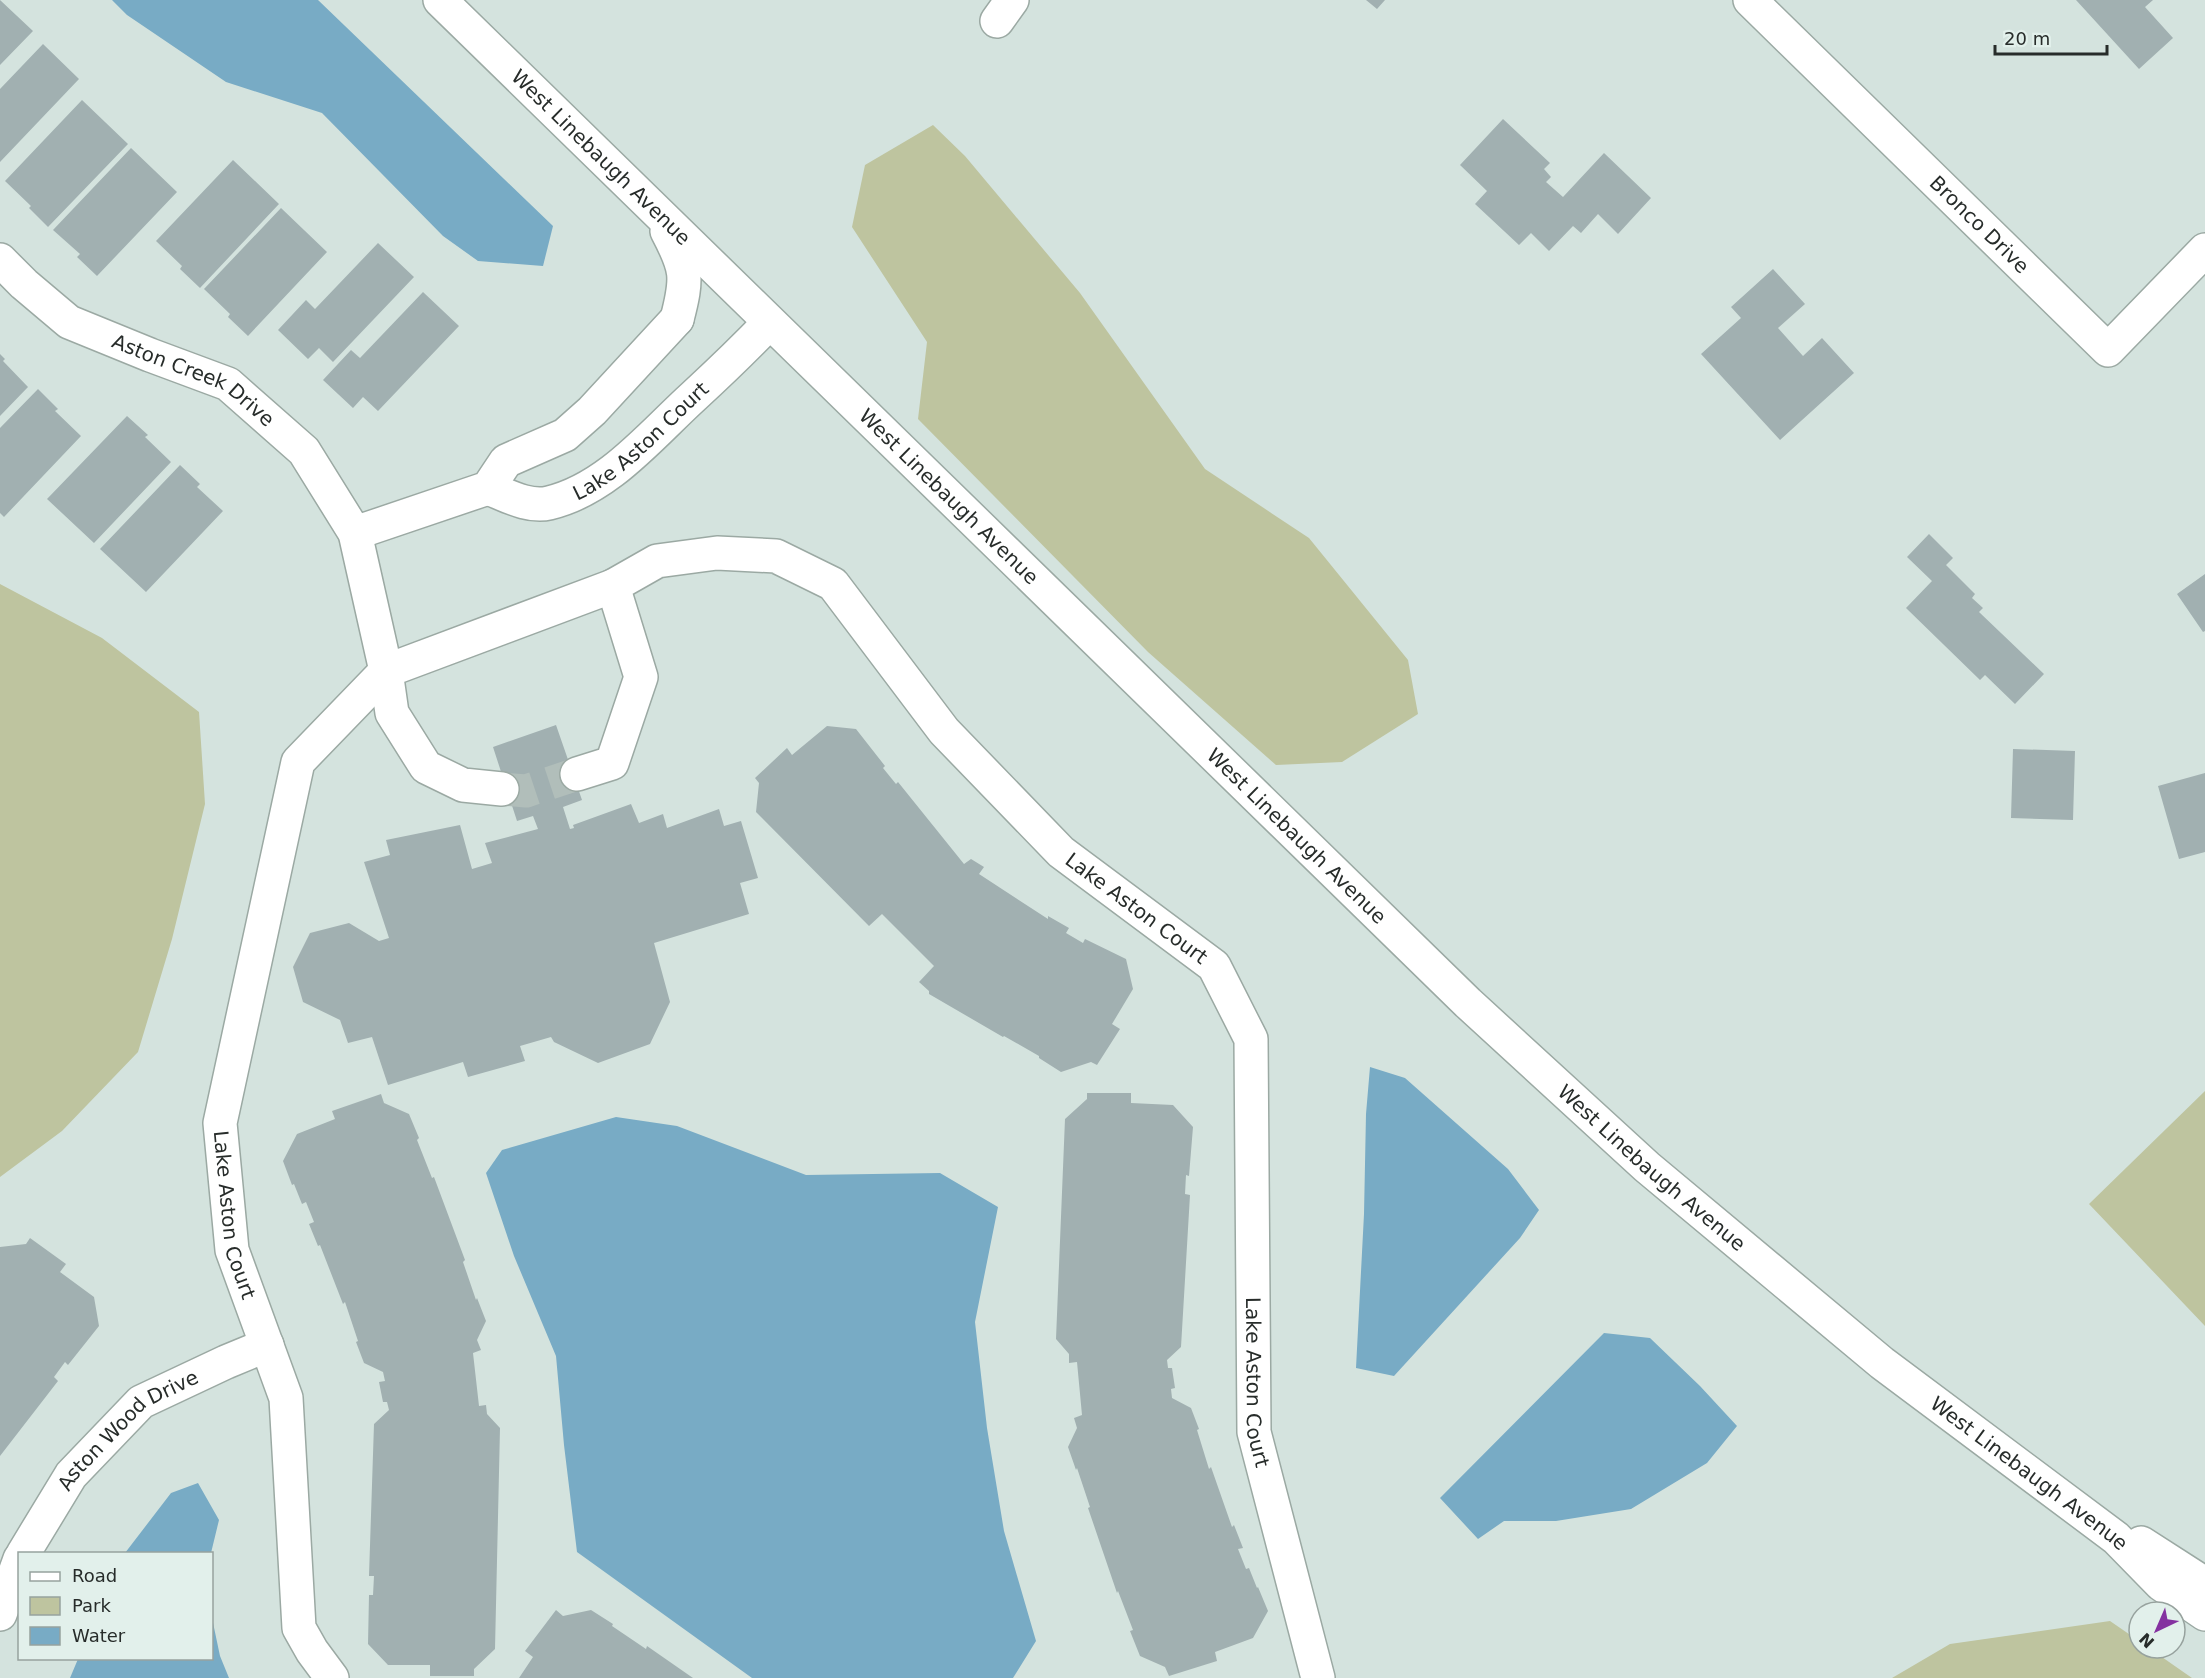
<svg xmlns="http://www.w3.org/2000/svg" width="2205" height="1678" font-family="'DejaVu Sans',sans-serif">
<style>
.green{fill:#bec49f}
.water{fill:#78abc5}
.building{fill:#a1b0b1}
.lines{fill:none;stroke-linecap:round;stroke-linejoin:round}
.street-tunnel{stroke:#b1beba;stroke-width:33;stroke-dasharray:33 16;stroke-linecap:butt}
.street-casing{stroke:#9ba9a3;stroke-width:36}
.secondary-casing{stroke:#9ba9a3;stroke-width:36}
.street{stroke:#fff;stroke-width:33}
.secondary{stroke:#fff;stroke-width:33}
.labels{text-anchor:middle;stroke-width:4.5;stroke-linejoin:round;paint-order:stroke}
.street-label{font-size:20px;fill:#272c2a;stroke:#e2f0eb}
</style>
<rect width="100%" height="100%" fill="#d4e3de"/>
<path class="green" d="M933,125L965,156L1080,293L1205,469L1309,538L1408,660L1418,714L1342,762L1276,765L1148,652L918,419L927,342L852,227L865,165Z
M0,584L102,638L199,712L205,804L172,939L138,1052L62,1131L0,1177Z
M2205,1091V1326L2089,1204Z
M2110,1621L2139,1641V1648H2149L2192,1678H1892L1950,1644Z"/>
<path class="water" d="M112,0H318L553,226L543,266L478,261L443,236L322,113L226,82L127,15Z
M1370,1067L1405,1078L1508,1169L1539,1210L1520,1238L1394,1376L1356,1368L1364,1214L1366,1114Z
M616,1117L677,1126L806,1175L940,1173L998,1207L975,1322L987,1428L1004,1531L1036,1641L1013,1678H752L577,1552L564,1445L556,1356L514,1256L486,1173L502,1150Z
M1604,1333L1650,1338L1700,1386L1737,1426L1707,1463L1631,1509L1556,1521H1504L1478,1539L1440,1498Z
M198,1483L219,1520L211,1553H125L171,1493Z
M212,1618L220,1656L229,1678H70L78,1659L212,1658Z"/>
<path class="building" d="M0,0L33,31L0,65Z
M1366,0H1385L1377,9Z
M2076,0H2153L2145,7L2173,38L2139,69Z
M43,44L79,79L0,162V89Z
M82,100L128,144L48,227L29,208L31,206L5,181Z
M1503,119L1550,163L1544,169L1551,177L1546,182L1563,197L1604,153L1651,198L1618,234L1598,214L1581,233L1573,226L1549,251L1531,233L1519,245L1475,204L1487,191L1460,165Z
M131,148L177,192L97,276L77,257L80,254L53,230Z
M233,160L279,204L200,288L180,269L182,266L156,241Z
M281,208L327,252L248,336L228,317L230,314L204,289Z
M378,243L414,277L333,362L319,348L308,359L278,330L306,300L315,309Z
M1773,269L1805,304L1778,328L1803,356L1822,338L1854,373L1780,440L1701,354L1741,318L1731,307Z
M423,292L459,326L378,411L363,397L353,408L323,380L351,350L360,358Z
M0,354L5,359L3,361L28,387L0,416Z
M38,389L58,409L55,411L81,436L4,517L0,513V428Z
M127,416L148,435L145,437L171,462L94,543L47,499Z
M180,465L200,484L197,487L223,511L146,592L100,549Z
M1929,534L1953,558L1946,565L1975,594L1972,598L1983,608L1979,612L2044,674L2015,704L1985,675L1980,680L1906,608L1932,581L1907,557Z
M2205,574V631L2203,632L2177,594Z
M556,725L582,800L563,807L570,829L574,828L573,825L631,804L639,823L663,814L667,828L719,809L724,826L741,821L758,878L740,883L749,914L654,943L670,1002L650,1044L598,1063L554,1042L551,1037L520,1046L525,1061L468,1077L463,1062L388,1085L372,1037L348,1043L340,1020L303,1002L293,967L310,933L349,923L379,941L389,938L364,862L390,855L386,840L460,825L472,869L492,863L485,843L538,829L533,816L517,821L493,747Z
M827,726L856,729L885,766L883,768L896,784L898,782L964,864L971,859L984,867L979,874L1048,919V916L1069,928L1066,933L1083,943L1085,939L1126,959L1133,989L1112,1024L1120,1029L1097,1065L1091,1062L1061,1072L1039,1058V1056L1004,1036L1003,1037L929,994V991L919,982L934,966L882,914L869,926L756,812L759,783L755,778L787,748L792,755Z
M2013,749L2075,751L2073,820L2011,818Z
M2205,773V852L2179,859L2158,786Z
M1087,1093H1131V1103L1173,1105L1193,1127L1189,1176L1186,1175L1185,1194L1190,1195L1181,1347L1167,1360L1168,1368H1172L1175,1388L1171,1389L1172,1398L1191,1408L1199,1429L1197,1430L1209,1469L1211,1467L1232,1527L1234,1525L1243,1548L1238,1549L1246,1569L1249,1568L1257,1588L1258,1587L1268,1611L1253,1638L1215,1652L1217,1661L1169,1676L1165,1667L1140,1656L1130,1631L1133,1630L1118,1591L1117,1593L1088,1508L1090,1507L1077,1468L1076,1470L1068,1447L1077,1428L1074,1418L1082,1415L1077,1362L1069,1363V1354L1056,1339L1065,1119L1087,1099Z
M381,1094L384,1103L409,1114L419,1138L417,1140L432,1178L434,1177L465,1260L463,1262L476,1300L477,1298L486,1321L477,1340L481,1350L473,1353L479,1406L486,1405L487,1414L500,1428L495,1649L474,1669V1676H430V1665H388L368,1644L369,1595H373L374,1576H369L374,1424L389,1410L387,1402H383L379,1382L385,1381L383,1372L364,1363L356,1342L358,1341L345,1302L343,1304L320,1245L318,1246L309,1224L314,1222L306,1202L302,1204L294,1184L292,1185L283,1161L297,1134L335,1119L332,1111Z
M30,1238L66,1264L60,1272L94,1297L99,1326L68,1365L65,1362L54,1377L58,1381L0,1456V1247L26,1244Z
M556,1610L563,1616L591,1610L613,1624L612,1626L646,1649L647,1646L693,1678H519L533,1657L525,1651Z"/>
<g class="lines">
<path class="street-tunnel" d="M502,789L526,791L577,774"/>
<defs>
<g id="street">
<path id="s1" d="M1750,0L2108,350L2205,250"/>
<path id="s2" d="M0,260L24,284L69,322L150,355L228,384L304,451L355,533L386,671L298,762L220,1123L232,1250L286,1398L299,1628L312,1651L332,1678"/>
<path id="s3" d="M488,488C506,495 529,508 549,503C608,489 651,435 694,396C720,372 745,348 769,323"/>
<path d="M355,533L488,488L506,461L565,435L592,411L677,319"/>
<path id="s4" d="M577,774L612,763L641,677L613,586L657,561L717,553L776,556L833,584L944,731L1061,852L1214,966L1251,1039L1254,1432L1318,1678"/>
<path d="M502,789L463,785L426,767L392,713L386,671L613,586"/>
<path id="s5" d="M23,1554L71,1475L141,1402L226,1362L267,1345"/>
<path d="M0,1614L20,1559"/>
</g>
<g id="secondary">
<path id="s6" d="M440,0L1468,1003L1647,1167L1882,1363L2116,1538L2161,1584L2205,1614"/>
<path d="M997,21L1012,0"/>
<path d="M667,231C687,269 688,277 677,319"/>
<path d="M2141,1543L2205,1584"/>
</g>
</defs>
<use href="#street" class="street-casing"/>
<use href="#secondary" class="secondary-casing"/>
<use href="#street" class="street"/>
<use href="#secondary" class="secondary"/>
</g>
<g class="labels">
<g class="street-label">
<text dy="7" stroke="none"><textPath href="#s6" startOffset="225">West Linebaugh Avenue</textPath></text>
<text dy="7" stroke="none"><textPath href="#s1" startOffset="321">Bronco Drive</textPath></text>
<text dy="7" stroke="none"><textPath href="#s2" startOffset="231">Aston Creek Drive</textPath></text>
<text dy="7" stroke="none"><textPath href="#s3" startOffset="176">Lake Aston Court</textPath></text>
<text dy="7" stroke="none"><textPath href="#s6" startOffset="711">West Linebaugh Avenue</textPath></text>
<text dy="7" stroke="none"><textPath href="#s6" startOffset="1197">West Linebaugh Avenue</textPath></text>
<text dy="7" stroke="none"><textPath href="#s4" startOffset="903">Lake Aston Court</textPath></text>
<text dy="7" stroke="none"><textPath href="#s6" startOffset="1683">West Linebaugh Avenue</textPath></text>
<text dy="7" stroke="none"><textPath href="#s2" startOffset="1192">Lake Aston Court</textPath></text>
<text dy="7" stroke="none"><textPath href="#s4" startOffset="1425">Lake Aston Court</textPath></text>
<text dy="7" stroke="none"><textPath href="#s5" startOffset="166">Aston Wood Drive</textPath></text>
<text dy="7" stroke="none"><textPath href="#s6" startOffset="2169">West Linebaugh Avenue</textPath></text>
</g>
</g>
<rect x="18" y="1552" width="195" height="108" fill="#e2f0eb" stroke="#97a29e" stroke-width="1.5"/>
<rect x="30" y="1572" width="30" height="9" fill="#ffffff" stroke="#97a29e" stroke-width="1.5"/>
<text x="72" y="1582" font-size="18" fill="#272c2a">Road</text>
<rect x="30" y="1597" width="30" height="18" fill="#bec49f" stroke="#97a29e" stroke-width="1.5"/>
<text x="72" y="1612" font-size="18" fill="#272c2a">Park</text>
<rect x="30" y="1627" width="30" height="18" fill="#78abc5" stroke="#97a29e" stroke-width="1.5"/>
<text x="72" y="1642" font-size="18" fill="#272c2a">Water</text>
<g transform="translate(2157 1630) rotate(224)"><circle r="28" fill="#e2f0eb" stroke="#97a29e" stroke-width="1.5"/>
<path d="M0-4.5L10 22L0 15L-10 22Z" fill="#8431a0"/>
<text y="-9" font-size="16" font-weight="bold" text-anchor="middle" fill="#272c2a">N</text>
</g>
<path d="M1995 45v9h112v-9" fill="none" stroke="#272c2a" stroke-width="3"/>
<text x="2004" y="45" font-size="18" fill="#272c2a" stroke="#e2f0eb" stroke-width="4.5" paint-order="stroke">20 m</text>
</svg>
